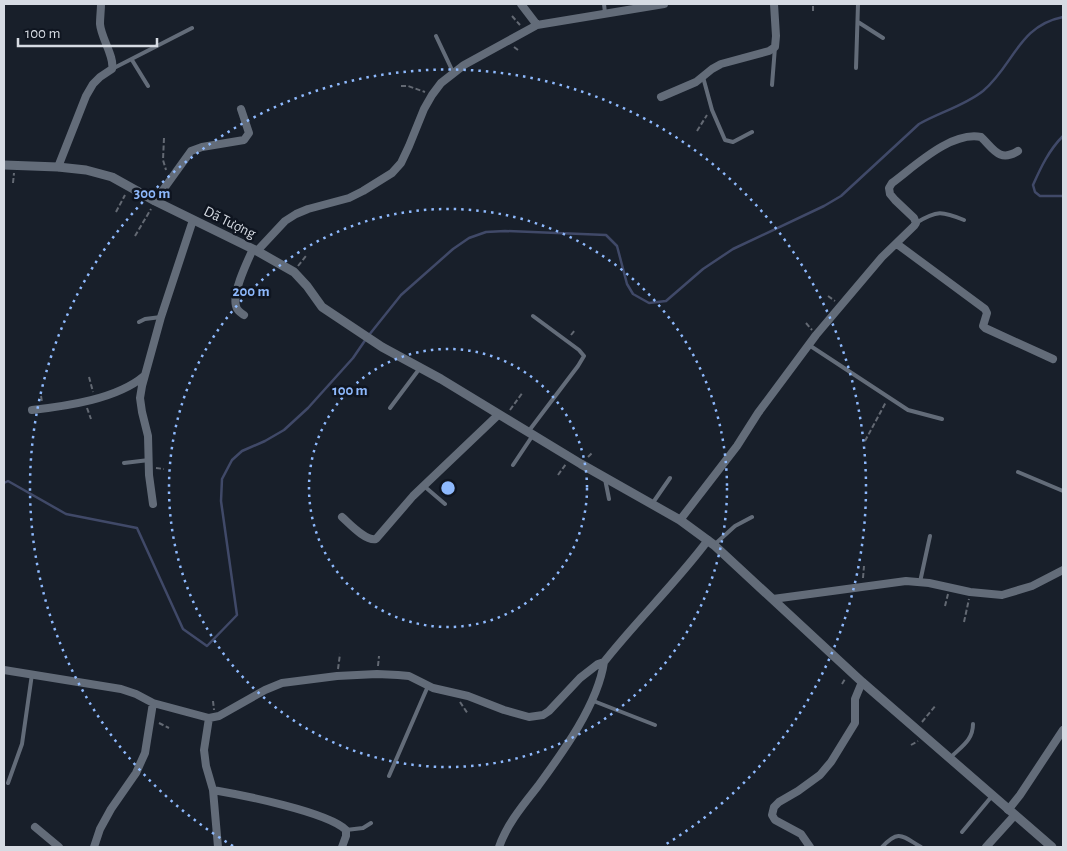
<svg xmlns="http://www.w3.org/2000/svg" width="1067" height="851" font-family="'Alegreya Sans',sans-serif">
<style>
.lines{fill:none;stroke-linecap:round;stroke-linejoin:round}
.stream{stroke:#404968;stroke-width:2.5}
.path{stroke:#636973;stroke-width:2;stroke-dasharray:5 2.5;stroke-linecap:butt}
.service{stroke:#636c79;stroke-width:4}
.minor{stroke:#636c79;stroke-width:8}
.tertiary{stroke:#636c79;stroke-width:9}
.ring{fill:none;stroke:#8eb9fd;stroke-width:2.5;stroke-dasharray:2.5 5}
.labels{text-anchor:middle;stroke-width:5;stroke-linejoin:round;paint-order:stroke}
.street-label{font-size:15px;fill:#d6dbe3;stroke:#0f1520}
.centre{fill:#8eb9fd;stroke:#0f1520;stroke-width:2.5}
.ring-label{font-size:15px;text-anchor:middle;font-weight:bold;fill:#8eb9fd;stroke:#0f1520;stroke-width:5;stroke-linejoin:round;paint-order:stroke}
</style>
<rect width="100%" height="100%" fill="#181f2a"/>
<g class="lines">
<path class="stream" d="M1063,136C1049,150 1041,167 1033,185L1035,192L1040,196H1063
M369,335L401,295L453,249L469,238L486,232L505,231L606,235L617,246L627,284L633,294L649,303L666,301L703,269L733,249L824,206L841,196L919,124C940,112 964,106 983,91C1014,65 1018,26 1063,17
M4,483L8,481L66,514L137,528L183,629L207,646L237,615L221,501L222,479L232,460L242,451L265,441L284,430L308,408L353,358L366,339"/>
<path class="path" d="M813,11V4
M512,16L520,25
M514,47L518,50
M401,86H408L425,92
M697,131L707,115
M164,138L163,160L166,170
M13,183L14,173
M116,212L125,195
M135,236L151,209
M298,266L306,256
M828,296L835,301
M806,323L812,330
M571,335L575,330
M89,377L93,392
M41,396L42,402
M87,408L91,419
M510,410L523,392
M865,441L886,402
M588,457L593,452
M156,468L164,469
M558,475L566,464
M863,578L864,566
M945,606L948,594
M964,622L969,599
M378,666L379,656
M338,669L340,654
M842,684L845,679
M213,701L214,710
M460,702L468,714
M922,722L936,705
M159,723L169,728
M911,745L918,741"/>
<path class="service" d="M604,4L605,13
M858,22L883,38
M436,36L453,72
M132,60L148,86
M856,68L858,4
M112,69L192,28
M703,77L712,110L725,140L733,142L752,132
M772,85L775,47
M916,223C937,210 942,211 964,220
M139,322L145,319L161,317
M809,345L908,410L942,419
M390,408L420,368
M528,432L578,366L584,356L579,350L533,316
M124,463L149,460
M513,465L533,435
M1018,472L1063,491
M605,479L609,499
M424,486L445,504
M652,504L670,478
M714,545L735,526L752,517
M920,582L930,536
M591,700L655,725
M951,757C962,746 973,740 973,724
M389,776L428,686
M8,783L22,744L32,674
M346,830L363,828L371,823
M962,832L992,796
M882,847C899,829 902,836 921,847"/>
<path class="minor" d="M521,4L537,25
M661,97L696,82L712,69L721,64L769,51L775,47L776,36L774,4
M58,167L86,96L93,84L100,77L112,69C115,57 101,38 100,24C100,17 101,10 101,4
M155,201L191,151L202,147L244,140L249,133L241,109
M897,244L985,309L987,313L983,326L985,328L1053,359
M257,251L285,221L296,214L308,209L349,198L363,191L392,173L401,163L409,146L424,109L432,95L441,83L464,65L537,25L664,4
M244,315C241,313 237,311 236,306C232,293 247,262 253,249
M32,410C67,406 117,399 144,376
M153,504L149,475L148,436L142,412L140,398L142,386L161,317L193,220
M342,517C350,524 365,541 376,539L413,496L498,415
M680,520L737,446L758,413L816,335L882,257L914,226L916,223L914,218L895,200L890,194L889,188L892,183C915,166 951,131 981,137C993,148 999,163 1018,151
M773,599L906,581L929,583L970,592L1002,595L1032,586L1063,570
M4,670L121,689L136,694L153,703L209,718L219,716L265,690L282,683L337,676L377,674L398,675L409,676L433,688L468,696L504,710L529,717L543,715L549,711L580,678L598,664L604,662C637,620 676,583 708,540
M209,718L204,750L206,766L213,790L218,847
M213,790C242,795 328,812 346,830V836L342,847
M1008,810L1020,795L1063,730
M35,827L59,847
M94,847L100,829L111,809L136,773L145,753L153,703
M499,847C507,824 523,805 538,786C563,752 598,704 604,662
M810,847L801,834L775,820L772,815L774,807L779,802L798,791L820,775L831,762L855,723V699L862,682
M986,847L1014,816"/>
<path class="tertiary" d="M4,165L58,167L86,170L112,177L155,201L257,251L294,272L307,286L322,307L382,347L441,379L581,464L680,520L714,545L862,682L1052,847"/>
</g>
<g class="ring">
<circle cx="448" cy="488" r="139"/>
<circle cx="448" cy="488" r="279"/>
<path d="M233 846A418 418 0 1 1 663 846"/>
</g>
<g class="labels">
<g class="street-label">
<text transform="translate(230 222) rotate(26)" y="5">Dã Tượng</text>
</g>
</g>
<circle cx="448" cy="488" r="8" class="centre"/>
<g class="ring-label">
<text x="152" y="198">300 m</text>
<text x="251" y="296">200 m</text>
<text x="350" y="395">100 m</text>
</g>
<rect width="1067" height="851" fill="none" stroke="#d6dbe3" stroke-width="10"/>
<path d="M18 38v8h139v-8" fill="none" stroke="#d6dbe3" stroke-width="2.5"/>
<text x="25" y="38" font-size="15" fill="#d6dbe3" stroke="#0f1520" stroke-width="4" paint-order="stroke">100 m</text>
</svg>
